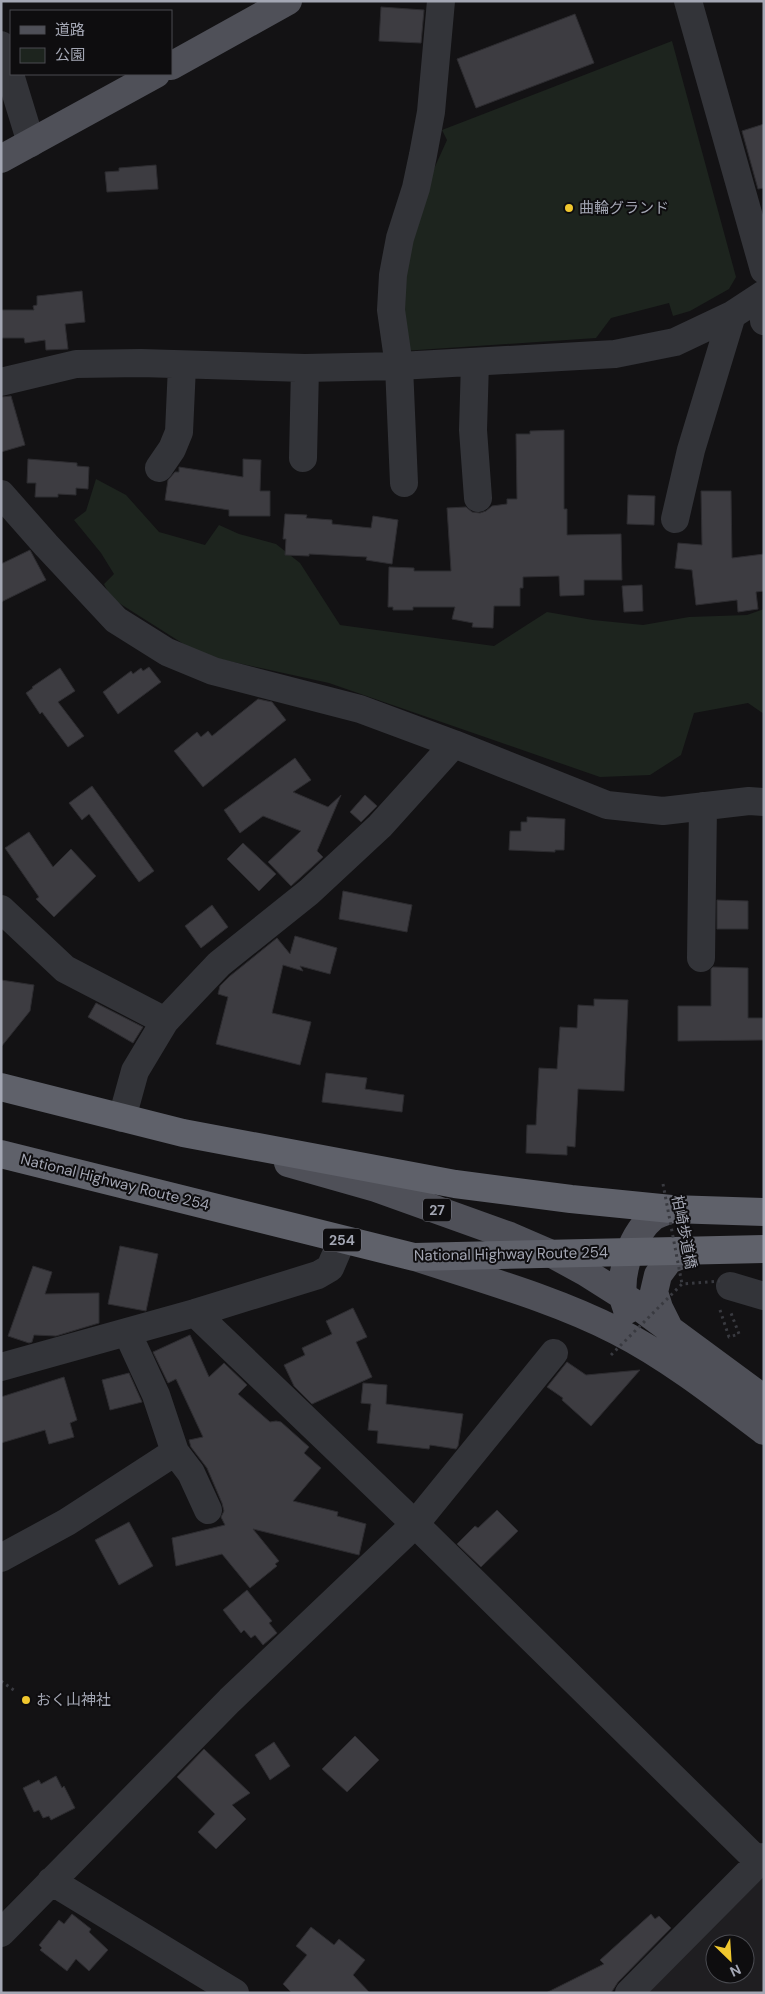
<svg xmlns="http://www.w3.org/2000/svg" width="765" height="1994" font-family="'DM Sans','Noto Sans JP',sans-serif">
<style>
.built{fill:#1f1e21;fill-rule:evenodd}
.green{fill:#1d241e}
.building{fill:#3d3c41;stroke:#2d2c30}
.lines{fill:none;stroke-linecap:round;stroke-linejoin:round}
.path{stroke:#393a40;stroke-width:3;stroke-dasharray:2.5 4;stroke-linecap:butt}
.minor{stroke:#333439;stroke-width:28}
.major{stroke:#4f5058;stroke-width:28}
.highway{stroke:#5f616a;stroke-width:28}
.path-bridge{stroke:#393a40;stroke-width:3;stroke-dasharray:2.5 4;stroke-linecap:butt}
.poi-dot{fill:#f0c72e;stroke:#0e0d0f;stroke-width:2}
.labels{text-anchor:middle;stroke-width:4;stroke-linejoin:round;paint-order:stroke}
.shield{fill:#0e0d0f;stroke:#777982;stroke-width:1}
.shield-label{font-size:14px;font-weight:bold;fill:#a4a7b4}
.poi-label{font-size:15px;fill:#a4a7b4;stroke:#0e0d0f;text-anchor:start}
.street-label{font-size:15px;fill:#a4a7b4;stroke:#0e0d0f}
</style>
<rect width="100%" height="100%" fill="#131214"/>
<path class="built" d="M764,1872V1993H646ZM715,1944H745V1974H715Z"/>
<path class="green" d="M672,41L736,277L729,289L690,311L673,316L669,303L611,318L596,338L403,351L401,296L412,234L428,182L447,140L442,130Z
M96,479L126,495L159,532L205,545L219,525L239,534L276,544L300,563L340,625L494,646L547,612L593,620L643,625L689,617L747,615L764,609V714L748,703L694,713L681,755L650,775L600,777L329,683L201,655L111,598L104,584L114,574L101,553L74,520L86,511Z"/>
<path class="building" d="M381,7L424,10L421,43L379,41Z
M575,14L594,63L476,108L457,59Z
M764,124V188L758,189L742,131Z
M156,165L158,189L107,192L105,172L119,171V168Z
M82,291L85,322L65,324L68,349L46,350L45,340L25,343L24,338H1V310H34L33,306L37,305V296Z
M11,396L25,445L1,452V397Z
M564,430V509H567V535L621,534L622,580H584V595L560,596L559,576L523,577V588H520V606H494L493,628L472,627L473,623L452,619L455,607H413V610H393V607H388L389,567L414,568V571H451L447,508L466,507L472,512L480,513L486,511L492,506L507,504V499H517L516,434H530V431Z
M28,459L77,463V466L89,467L88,489L76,488V495L58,494V497H35L36,483H27Z
M243,459L261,460L260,491H270V516H229V510L165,500L168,480L175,472H179V467L243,477Z
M701,491H731L732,558L764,554V591L756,592L758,609L738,612L737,600L696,605L692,570L675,568L678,543L702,545Z
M628,495L655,496L654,525L627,524Z
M285,514L307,515L306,518L332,520V524L371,528L373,516L398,520L392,564L366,560L367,557L309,554V556L285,555L286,539H283Z
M30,550L46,580L1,602V564Z
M642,585L643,611L624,612L622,586Z
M149,667L161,682L118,714L103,692L131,671L133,674L141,668L143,671Z
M60,668L75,691L58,702L84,736L68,747L42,712L40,714L26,693L33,688L32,687Z
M258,699L272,702L286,720L203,787L174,751L197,732L201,737L208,731L212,736Z
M295,758L311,780L293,792L328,807L341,795L317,851L323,857L291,886L268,862L301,831L263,816L240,833L224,810Z
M92,786L154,871L139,882L89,814L82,820L69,803Z
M365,795L377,806L361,822L350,812Z
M527,817L565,819L564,850H555V852L509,850L510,831H521V822H527Z
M29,832L53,867L71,849L96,876L54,917L36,899L39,897L5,848Z
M243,843L276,874L259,891L227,859Z
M343,891L412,905L407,932L339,919Z
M717,900L748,901V929H717Z
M212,905L228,927L201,948L185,926Z
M295,936L337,948L330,974L300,966L303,971L283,965L272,1013L311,1022L300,1065L216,1044L228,997L218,994L220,986L230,976L277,938L290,954Z
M713,967L748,968V1018H764V1040L678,1041V1006H711V969Z
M1,980L34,985L30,1011L1,1047Z
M594,999L628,1000L624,1091L578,1089L575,1147L567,1146V1155L526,1153L527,1125H536L539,1068L557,1069L560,1027L577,1028L578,1005L594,1006Z
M96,1003L143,1027L133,1043L88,1017Z
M326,1073L367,1078L365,1089L404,1095L402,1112L322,1102Z
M120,1246L158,1254L146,1311L108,1304Z
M33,1266L52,1272L45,1294L99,1293V1323L56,1336L34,1335L32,1342L29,1343L8,1336Z
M353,1308L367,1337L356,1342L372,1377L312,1404L294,1386L284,1365L305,1355L302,1348L332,1334L326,1321Z
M190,1335L209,1377L224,1363L247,1385L238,1394L270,1422L276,1421L281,1422L309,1447L304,1453L321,1468L293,1501L338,1512L337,1516L366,1524L359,1555L253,1529L279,1561L275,1564L277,1566L250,1588L222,1554L176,1566L172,1538L225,1525L221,1517L224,1511L222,1503L207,1468L191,1447L189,1440L203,1437L176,1379L168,1383L153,1352Z
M567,1362L586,1375L640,1370L591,1426L562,1400L563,1398L547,1387Z
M129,1373L142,1402L110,1410L102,1380Z
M64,1377L77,1420L70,1423L74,1437L49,1444L45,1430L1,1443V1397Z
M363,1383L387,1385L386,1404L463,1414L458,1446L456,1449L430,1445L429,1449L377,1443L378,1431L368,1430L371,1404L361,1403Z
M497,1510L518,1531L481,1567L457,1544L475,1526L478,1528Z
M129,1522L153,1566L119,1585L95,1540Z
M247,1590L272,1621L269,1623L277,1633L263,1645L255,1635L251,1638L244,1630L241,1633L223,1610Z
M355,1736L379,1760L347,1792L322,1769Z
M274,1742L290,1766L270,1780L255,1755Z
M204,1749L250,1793L232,1805L246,1819L216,1849L198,1832L215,1814L177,1777Z
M56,1776L62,1788L64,1786L75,1808L51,1820L49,1816L43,1818L39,1810L34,1812L23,1788L39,1780L41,1784Z
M72,1914L91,1929L89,1932L108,1950L89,1971L76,1959L67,1971L40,1950L42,1948L39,1945L59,1920L64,1924Z
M651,1914L655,1919L659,1916L671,1928L618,1982L611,1993H546L604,1964L600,1960Z
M311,1927L334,1945L339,1939L365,1960L353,1975L370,1993H292L283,1984L307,1955L296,1946Z"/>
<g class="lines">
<path class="path" d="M720,1310L729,1337L739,1334L731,1313
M1,1681L15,1691"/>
<path class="minor" d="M688,1L764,270
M1,45L31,143
M762,296L764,321
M475,362L473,430L478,498
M1,382L76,364L141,363L305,368L399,366L615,354L675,342L732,315L764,294
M303,458L305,368
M159,468L172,449L179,432L182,366
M404,483L399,366L391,310L393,275L400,238L416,188L423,155L431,112L441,1
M1,494L46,545L116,620L167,652L213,671L360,709L454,744L607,805L663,811L749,801L764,802
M675,519L691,450L732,315
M1,909L65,969L165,1021L135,1071L122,1118
M701,958L703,806
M165,1021L219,964L309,892L380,826L454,744
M730,1286L764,1296
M195,1313L415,1524L759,1862
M1,1367L195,1313L318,1275L330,1268L342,1240
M175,1452L191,1473L208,1510
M1,1558L67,1522L175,1452L156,1395L127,1332
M51,1881L235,1993
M1,1933L230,1700L415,1524L554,1353
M629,1993L764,1857"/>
<path class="major" d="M171,66L288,1
M1,159L156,74
M288,1163L376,1188L510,1236L554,1255L585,1272L634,1303L764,1399
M418,1258C485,1280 554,1299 617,1331C668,1357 718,1396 764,1431
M627,1310C626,1305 623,1300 623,1295C620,1270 633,1233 653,1217C658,1214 665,1212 671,1209
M669,1328L659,1308L654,1292L658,1275L669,1260L692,1251"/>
<path class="highway" d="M1,1087L183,1133L455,1184L571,1199L671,1209L764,1212
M1,1154L414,1257L764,1249"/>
<path class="path-bridge" d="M663,1184L682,1284
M611,1355L682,1284L720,1281"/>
</g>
<g class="poi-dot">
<circle cx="569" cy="208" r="5"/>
<circle cx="26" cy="1700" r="5"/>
</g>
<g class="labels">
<g class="shield">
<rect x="423" y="1198.5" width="28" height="23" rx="4"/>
<rect x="323" y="1228.5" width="38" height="23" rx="4"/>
</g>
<g class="shield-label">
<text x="437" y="1215">27</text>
<text x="342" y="1245">254</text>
</g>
<g class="poi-label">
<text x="579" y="213">曲輪グランド</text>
<text x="36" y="1705">おく山神社</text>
</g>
<g class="street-label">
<text transform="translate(115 1182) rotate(14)" y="5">National Highway Route 254</text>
<text transform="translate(684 1232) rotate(79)" y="5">柏崎歩道橋</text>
<text transform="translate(511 1254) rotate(-1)" y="5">National Highway Route 254</text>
</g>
</g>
<rect width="765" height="1994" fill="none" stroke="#a4a7b4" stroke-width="5"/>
<rect x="10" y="10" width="162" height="65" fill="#0e0d0f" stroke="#4a4b51"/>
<rect x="20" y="26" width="25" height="8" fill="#4f5058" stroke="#4a4b51"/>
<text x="55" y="35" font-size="15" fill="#a4a7b4">道路</text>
<rect x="20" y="48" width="25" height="15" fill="#1d241e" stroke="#4a4b51"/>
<text x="55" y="60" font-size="15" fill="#a4a7b4">公園</text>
<g transform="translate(730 1959) rotate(155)"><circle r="24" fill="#0e0d0f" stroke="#4a4b51"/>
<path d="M0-4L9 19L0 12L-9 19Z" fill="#f0c72e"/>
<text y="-8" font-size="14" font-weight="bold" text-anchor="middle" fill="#a4a7b4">N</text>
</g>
</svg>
